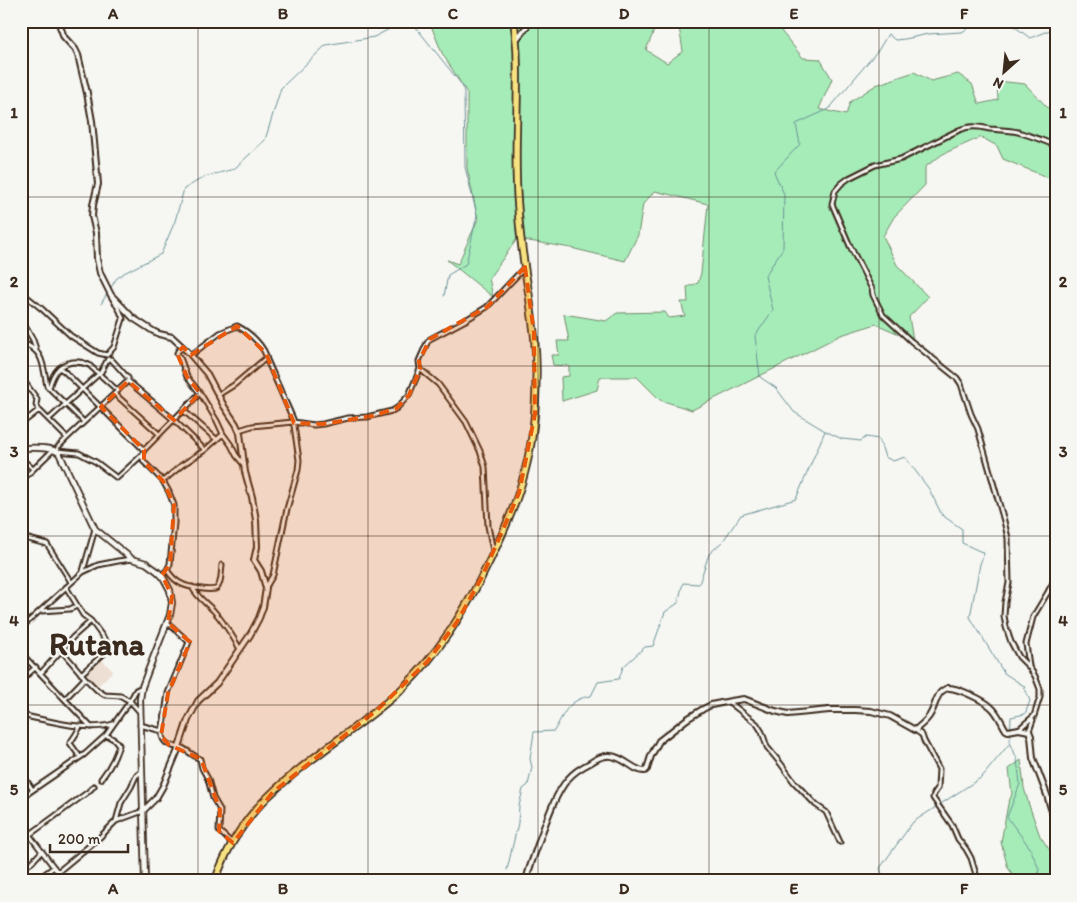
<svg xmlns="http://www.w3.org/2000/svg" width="1077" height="902" font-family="Itim,sans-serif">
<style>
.built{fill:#eddfd3}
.green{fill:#a6ecb8;stroke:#708b6b}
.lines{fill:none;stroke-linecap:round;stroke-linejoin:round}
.stream{stroke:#6a9297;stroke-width:1}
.minor-casing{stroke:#3b2a1e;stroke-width:7}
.tertiary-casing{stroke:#3b2a1e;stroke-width:8}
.secondary-casing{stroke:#3b2a1e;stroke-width:8}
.primary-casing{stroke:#3b2a1e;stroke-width:9}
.minor{stroke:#f6f6f2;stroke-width:3}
.tertiary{stroke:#f6f6f2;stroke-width:4}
.secondary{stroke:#f6f6f2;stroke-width:4.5}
.primary{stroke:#f7e281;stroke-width:5.5}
.marked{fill:#e8590c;fill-opacity:0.2;stroke:#e8590c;stroke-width:4;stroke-dasharray:10 6;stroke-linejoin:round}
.grid{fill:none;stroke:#3b2a1e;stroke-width:1;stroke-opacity:0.55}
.labels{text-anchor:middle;stroke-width:4.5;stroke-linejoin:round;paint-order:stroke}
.town-label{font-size:31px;font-weight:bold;fill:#3b2a1e;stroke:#f6f6f2}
.neatline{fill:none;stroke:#3b2a1e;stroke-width:2}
.grid-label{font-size:16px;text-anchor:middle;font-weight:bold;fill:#3b2a1e}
</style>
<rect width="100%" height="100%" fill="#f6f6f2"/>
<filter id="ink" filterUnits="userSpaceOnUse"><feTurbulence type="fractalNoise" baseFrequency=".02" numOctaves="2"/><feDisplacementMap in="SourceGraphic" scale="10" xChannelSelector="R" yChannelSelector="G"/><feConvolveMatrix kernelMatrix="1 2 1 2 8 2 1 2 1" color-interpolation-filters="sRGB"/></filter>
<g filter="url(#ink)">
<path class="built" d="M100,658L113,671L97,687L84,673Z"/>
<path class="green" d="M430,21H658L646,50L667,63L683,51L678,21H790L781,31L803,58L820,59L832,79L819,109L846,115L850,102L876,85L914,72L931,81L958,74L972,84L979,104L998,100L997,81L1025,84L1050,110L1056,113V181L1003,159L997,146L981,137L943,154L925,167V185L894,217L883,236L897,265L928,297L909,317L913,340L876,324L841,335L692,410L660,400L637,377H600L597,390L562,401L561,377L569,376V366L553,365L551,355H559L557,341H569L564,314L606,321L617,313L665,312L669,318L685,316L681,302H688L687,287L698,283L701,273L708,204L655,191L643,204L638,235L625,261L571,248L517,239L489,278L493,297L447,260L458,264L478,219L467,168V93L442,53L432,28Z
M1021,760L1024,788L1029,805L1040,836L1056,859V881H1018L1008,868L1001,842L1008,804L1012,794L1009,769Z"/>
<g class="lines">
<path class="stream" d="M411,21L462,85L464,92L465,167L477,215L466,264L448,275L444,296
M980,21L962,32L928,34L905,39L895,40L888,34L879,49L829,109L796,124L800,144L774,172L784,194L783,248L765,276L773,310L755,336L760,377L776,388L794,412L825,431L842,439L861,441L866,437L879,439L885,457L893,461L905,457L929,489L942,515L962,529V543L984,553L980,564L970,617L1004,673L1024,686L1030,701L1025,714L1011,717L1010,742L1017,759L1020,784L1007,817L1030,848L1039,869L1037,879L1039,881
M1007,21L1030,38L1050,30L1056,29
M110,289L116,279L124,273L161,254L175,221L184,189L204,177L234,169L265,140L281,88L326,45L374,37L405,21
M101,304L108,292
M507,870L518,823L519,806L523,789L528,785L532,767L530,759L534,732L554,731C564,714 568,699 591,696L598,682L619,679L623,667L645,647L653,646L665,612L678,603L683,583L699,584L709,554L723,541L741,515L796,499L825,431
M884,881L880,868L913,822L982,777L1010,743"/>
<defs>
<path id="minor" d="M21,292L42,309L71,336L98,353L107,355L114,347L123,319L120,311L111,296
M21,319L33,340L36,349
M21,343C44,349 43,366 47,386L84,422
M183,347L178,351L177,353L181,360L187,377L200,393L217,421L223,434L231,445L236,455L244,465
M191,355L220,333L237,326C249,332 265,346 267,360L293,419L299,460L298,470L287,509L273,575L266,587
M59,368C68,361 78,360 89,365L118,391
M420,369L438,384L444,392L466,422L480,451L485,467L488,526L493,551
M21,377L37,399L36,405L39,410L67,438
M128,381L67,438L58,447L57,451L79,453L96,462L117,478L142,455
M49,388C51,380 53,374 59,368L64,371L144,450L142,456L144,462L163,481L169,492L174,505V523L170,564L167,570L162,575
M115,394L159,434
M218,395L234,385L266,358
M21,397L28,387
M183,410L216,439
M49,419L101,372L108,359H111L128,378V381L174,420L205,450
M21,424L39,410
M239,430L252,426L283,423L293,422L314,425L323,424L348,418L367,417L392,411L397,408L409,395L420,369L419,361L427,343L430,339L464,321L487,307L525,267
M144,450L200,393
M21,458L33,469
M21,481L53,450
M163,481L182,465L205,450L223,434
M21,537L47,544L71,582
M167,570C171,576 175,581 182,584C187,587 213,592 217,588C222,583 221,571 222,565
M83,571L95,529
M66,587L83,615L91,621
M192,587C197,597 205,602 213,610C224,622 232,635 240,649
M41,611L70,609L77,606
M21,628L83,572L98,565L118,561L132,559
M61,650L85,678
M21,653L91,727
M1029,666L1026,644L1033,617L1048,592L1056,577
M41,673L73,637L91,621L108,644L109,647L107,651L81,674
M21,680L36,667
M65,699L85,678L97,690L105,695L121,696L130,701L139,711
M729,702L757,724L762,732L767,747L781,764L794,782L816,805L826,812L840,842
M21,712L25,716
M21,719L25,716C52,721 86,732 113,724
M140,725L162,731C161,743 169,745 179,748
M1019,729L1034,716L1040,697V689L1035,676L1029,667L1019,657L1011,642L1006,627L1004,616L1005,602L1009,583L1008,538L1004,521L978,429L971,414L961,384L957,378L911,341L883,315L873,295L872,289L850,246L832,204L835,191L841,184L849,178L875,165L901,159L959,130C972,125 978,127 990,129C1000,130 1009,130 1018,132C1031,136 1043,140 1056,146
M915,730L922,735L924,741L939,769L938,788L934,794L933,798L952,825L958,839L966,849L971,858L978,881
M162,731L165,714L168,693L189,642L168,623
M1029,731L1033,720
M179,746C187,750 192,755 200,759L202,768L208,779L213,798L220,810L219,831L232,843
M80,757L70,743C74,737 78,732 80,726
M21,772L32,789
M101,779C109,769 115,758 119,745L115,740L106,735
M21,798L85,754L106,735L130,701L136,690L142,687
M116,821L121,803L131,787L136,776L141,772
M21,824L56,870L59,871L100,837L116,821L143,811
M21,841L88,792L94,786
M21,869L32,862L42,851
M35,881L54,867"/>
<path id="tertiary" d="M58,21L64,37L75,49L78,55L87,93L92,121L98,184L93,205L92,216L96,233L97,259L100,273L111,295L133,318L153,331L159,334L172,337L188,352L207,374L224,406L236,424L240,433L245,472L252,497L256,520L257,547L254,560L261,571L266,588L263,607L259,618L250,635L217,683L198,701L188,720L178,750L163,786L156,798L143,811
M516,40L531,21
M526,881C529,867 535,854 539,841C546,822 555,794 568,779C574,772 582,767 590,763C596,759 603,755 611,756C624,757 635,772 645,771L647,769L651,756L659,741L687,719L703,709L711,705L731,701L744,699L775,711L788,714L829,710H855L871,711L890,716L915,730C921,725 928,720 931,713C935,706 936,697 941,692C943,690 945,689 948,688C957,687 985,701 991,707C998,713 1001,722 1006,730L1008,731L1019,729L1029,731L1031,736L1033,758L1047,795L1056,825"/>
<path id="secondary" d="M21,448C33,448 50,446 59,453L95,529L132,559L146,563L157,571L163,577L170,590L172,603L170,615L148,671L142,687L140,699L145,881"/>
<path id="primary" d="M215,881C227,847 247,815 274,791C314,753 364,725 404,687C441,651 467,608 489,562C504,532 517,503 525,471C533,441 536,409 536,378C537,350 533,323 529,295C524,266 520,237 518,208C513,157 519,106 517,55C517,44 515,33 514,21"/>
</defs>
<use href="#minor" class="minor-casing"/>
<use href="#tertiary" class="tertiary-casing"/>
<use href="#secondary" class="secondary-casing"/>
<use href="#primary" class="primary-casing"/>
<use href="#minor" class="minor"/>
<use href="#tertiary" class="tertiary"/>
<use href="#secondary" class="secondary"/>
<use href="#primary" class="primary"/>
</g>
</g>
<path class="marked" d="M525,267L534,333L535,414L519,493L482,577L457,622L428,661L377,710L273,792L233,843L219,831L220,810L201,759L169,745L161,736L168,693L190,642L168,623L172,596L162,575L170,564L174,505L163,481L144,462V450L101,407L128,381L174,420L200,393L187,377L177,353L183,347L191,355L237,326L266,353L294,423L323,424L372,416L397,408L409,395L420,369L419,361L430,339L487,307Z"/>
<path class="grid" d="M198,21V881M368,21V881M538,21V881M709,21V881M879,21V881M21,197H1056M21,366H1056M21,536H1056M21,705H1056"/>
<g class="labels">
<g class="town-label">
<text x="97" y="655">Rutana</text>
</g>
</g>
<rect width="1077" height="902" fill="none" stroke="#f6f6f2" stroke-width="55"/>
<g transform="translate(1004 72) rotate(207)" stroke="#f6f6f2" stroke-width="4" paint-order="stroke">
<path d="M0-4L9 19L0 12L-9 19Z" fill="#3b2a1e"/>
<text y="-8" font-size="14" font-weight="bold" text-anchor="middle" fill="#3b2a1e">N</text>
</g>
<path d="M50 844v8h78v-8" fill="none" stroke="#3b2a1e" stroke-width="2.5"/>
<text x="58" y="844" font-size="15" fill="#3b2a1e" stroke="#f6f6f2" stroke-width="4" paint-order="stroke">200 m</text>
<rect x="28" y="28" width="1022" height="846" class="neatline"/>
<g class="grid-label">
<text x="113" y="19">A</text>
<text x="283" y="19">B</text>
<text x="453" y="19">C</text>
<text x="624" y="19">D</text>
<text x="794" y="19">E</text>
<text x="964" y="19">F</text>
<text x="14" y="118">1</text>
<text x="1063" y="118">1</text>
<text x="14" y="287">2</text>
<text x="1063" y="287">2</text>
<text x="14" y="457">3</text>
<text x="1063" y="457">3</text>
<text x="14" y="626">4</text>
<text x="1063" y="626">4</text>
<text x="14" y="795">5</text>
<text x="1063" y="795">5</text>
<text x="113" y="894">A</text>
<text x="283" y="894">B</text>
<text x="453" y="894">C</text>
<text x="624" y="894">D</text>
<text x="794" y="894">E</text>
<text x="964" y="894">F</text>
</g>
</svg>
